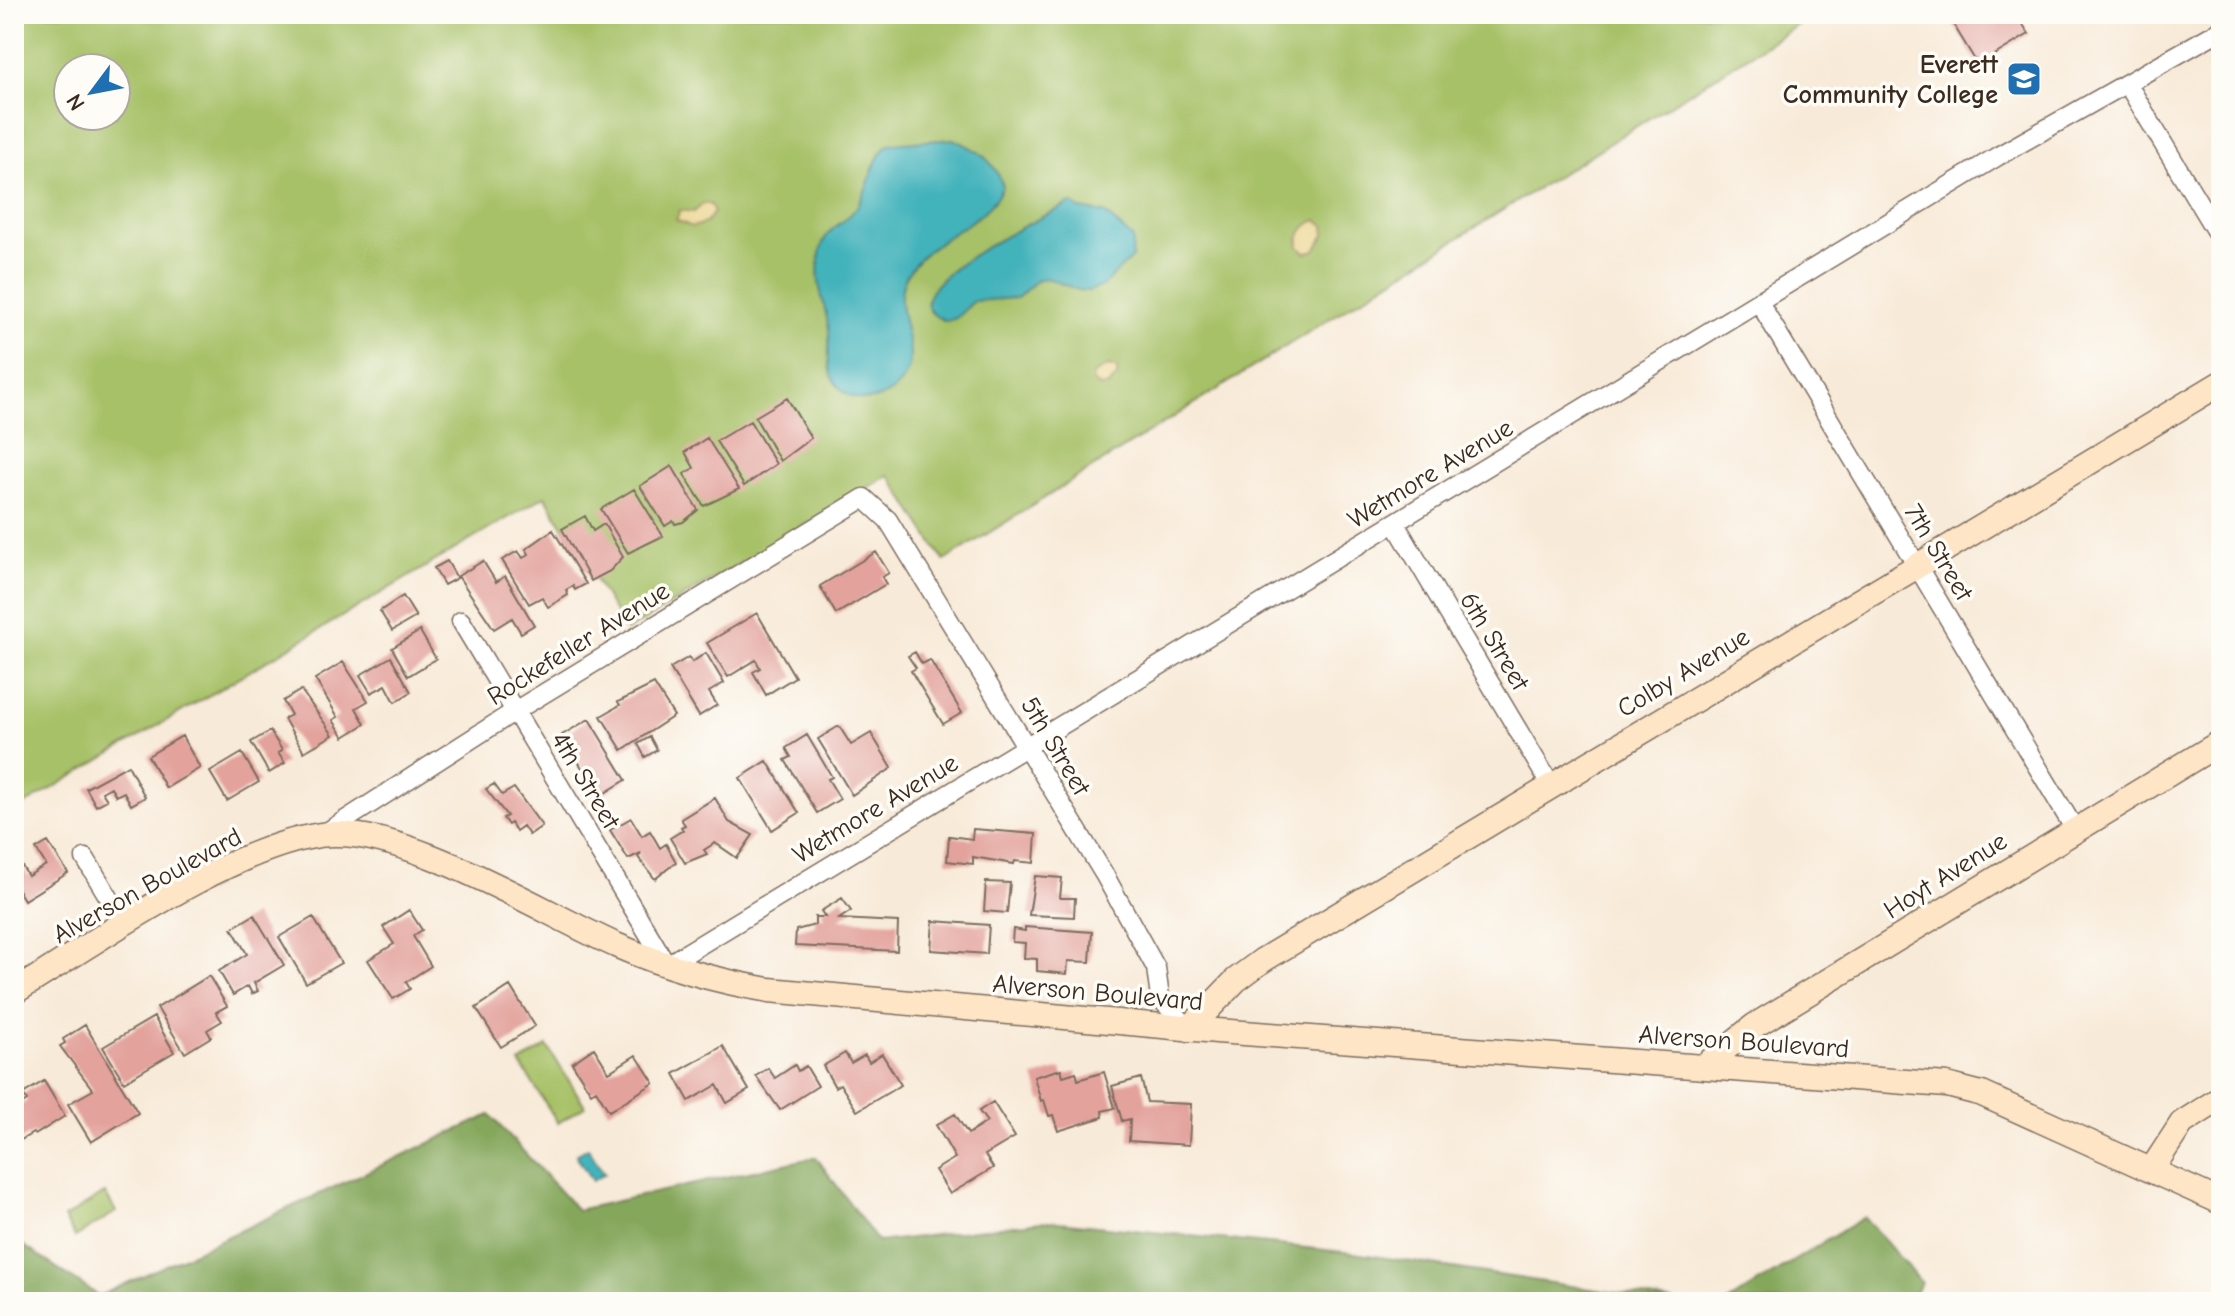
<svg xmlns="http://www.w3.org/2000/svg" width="2235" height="1316" font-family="'Comic Neue',sans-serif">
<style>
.green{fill:#a7c167;stroke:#717642;stroke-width:2;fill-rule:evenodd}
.forest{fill:#85a75c;stroke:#60683d;stroke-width:2}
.sand{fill:#eeda9e;stroke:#94825e;stroke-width:2}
.water{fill:#42b2bb;stroke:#3e6e6c;stroke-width:2}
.building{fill:#e3a29c}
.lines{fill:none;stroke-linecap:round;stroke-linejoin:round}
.street-casing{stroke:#7d6d5f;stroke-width:21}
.secondary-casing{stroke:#7d6d5f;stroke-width:27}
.street{stroke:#fff;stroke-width:18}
.secondary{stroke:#fde5c5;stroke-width:24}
.labels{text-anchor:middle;stroke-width:7;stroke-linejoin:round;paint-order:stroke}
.poi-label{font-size:26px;font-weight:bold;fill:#3b2a1e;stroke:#fdfcf7;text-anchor:end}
.street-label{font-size:26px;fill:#3b2a1e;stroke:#fdfcf7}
</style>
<rect width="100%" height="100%" fill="#fdfcf7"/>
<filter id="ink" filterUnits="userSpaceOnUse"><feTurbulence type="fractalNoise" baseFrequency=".0125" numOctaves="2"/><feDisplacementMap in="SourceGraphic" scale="16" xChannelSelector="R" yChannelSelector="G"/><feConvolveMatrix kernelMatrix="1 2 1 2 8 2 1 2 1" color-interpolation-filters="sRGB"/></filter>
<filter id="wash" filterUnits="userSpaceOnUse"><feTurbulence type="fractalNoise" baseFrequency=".006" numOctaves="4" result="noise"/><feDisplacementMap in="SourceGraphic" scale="32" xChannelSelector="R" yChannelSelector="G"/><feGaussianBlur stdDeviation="1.8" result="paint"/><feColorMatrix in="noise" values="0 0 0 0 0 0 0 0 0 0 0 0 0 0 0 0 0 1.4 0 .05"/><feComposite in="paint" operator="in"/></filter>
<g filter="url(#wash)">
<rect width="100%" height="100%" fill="#f8ead8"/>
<path class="green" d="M14,14H1815L944,561L889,475L626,631L545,496L14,811ZM68,68H116V116H68Z
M547,1046L585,1106L558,1123L520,1063Z
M105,1193L116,1212L75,1237L64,1218Z"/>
<path class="forest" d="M490,1115L577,1210L816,1157L878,1242L1049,1221L1354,1253L1675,1302H14V1249L21,1244L99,1296Z
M1864,1217L1921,1282L1909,1302H1728Z"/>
<path class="sand" d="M704,203L711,205L714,212L706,223L692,227L676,220L680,210L694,212Z
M1317,220L1324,225L1325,235L1315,250L1306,253L1299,247C1297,235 1305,224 1317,220Z
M1108,366L1117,368V377L1108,386L1099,387L1093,382L1092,375Z"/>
<path class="water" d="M953,139C978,150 994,159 1003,186C984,228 931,234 907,275C887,309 925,348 903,380C885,405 850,408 833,379C826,368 830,345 829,331C826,303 814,286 820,254C825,225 842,228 856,208C871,188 870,162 888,144Z
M1071,203L1080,209L1105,213L1133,239L1132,258L1102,286L1089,291L1078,290L1047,278L1036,281L1017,298L974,301L956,318L947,321C868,295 1053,212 1071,203Z
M588,1148L604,1174L592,1181L576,1155Z"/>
<g id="blocks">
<path class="building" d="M1947,14H2024L2018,17L2029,34L1978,65Z
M787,398L811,438L780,461L755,417Z
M750,421L776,464L744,486L716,441Z
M707,438L739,489L704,506L684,474L694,468L685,452Z
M672,466L698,510L683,522L675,524L673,521L665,526L640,486Z
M634,489L663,536L628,553L601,509Z
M585,516L593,531L604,524L623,557L610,571L591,581L562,529Z
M553,530L586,584L575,590L573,586L566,590L568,595L548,607L542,597L529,604L502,560L518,551L523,558L529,554L526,549Z
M876,552L889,573L882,577L886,584L836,614L820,586Z
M447,561L457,578L444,585L434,568Z
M483,561L496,582L505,576L534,625L521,633L512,618L494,629L458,576Z
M403,596L416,617L392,631L380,611Z
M757,613L795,677L766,695L753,672L760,668L756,660L728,677L707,643Z
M420,631L436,659L408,676L392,648Z
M915,652L922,664L930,660L962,713L943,724L911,671L916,668L908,656Z
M706,653L724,683L709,692L717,705L699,716L670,668L689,657L692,662Z
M391,657L411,692L395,702L386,685L371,693L360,675Z
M343,662L368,701L356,708L365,724L344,737L333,720L338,717L315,679Z
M654,684L674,716L622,750L601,716L620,705L618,702Z
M301,690L333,735L304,752L284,719L291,715L283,701Z
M589,719L626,780L603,794L594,779L590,781L562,735Z
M839,726L851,745L871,733L892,768L852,795L818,739Z
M270,731L282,750L278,753L285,763L269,773L251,742Z
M807,735L832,777L828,779L840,799L817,813L785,760L791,757L786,748Z
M182,736L200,768L166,788L148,756Z
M650,737L657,750L645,757L638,744Z
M242,753L259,782L227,801L210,772Z
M767,761L799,813L772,830L740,778Z
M128,765L145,797L131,805L124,792L116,796L111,787L102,792L107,800L96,806L86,788Z
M494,784L502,795L514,788L542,826L529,835L523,826L516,831L511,823L508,825L503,818L507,816L486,789Z
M715,798L729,822L753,835L737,858L715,843L704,850L707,854L685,863L670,838L683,830L681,827L685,825L681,819Z
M631,818L642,836L650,831L660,848L666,844L676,862L655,879L638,857L641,853L628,859L610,830Z
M973,829L1036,834L1034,863L1015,861L1014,864L973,857V864L947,861L949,836L972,839Z
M48,842L68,873L24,900L14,883V853L28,876L46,865L36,849Z
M1035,876L1062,878L1060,898H1075L1074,917L1029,915Z
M986,882L1010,883L1007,913L984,911Z
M842,898L851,911L839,919L898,922L897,951L795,946L796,930L815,925V917H825L821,911Z
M409,910L422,930L413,936L431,966L406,982L410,989L393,999L368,960L394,944L383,927Z
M254,915L284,965L254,983L258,991L252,994L248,986L233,995L219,971L247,954L232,928Z
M313,917L341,963L306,983L279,937Z
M933,921L989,925L987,954L931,950Z
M1025,927L1092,932L1090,962L1068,961L1067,974L1037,971V959L1024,958L1025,943L1012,942L1013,929L1025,931Z
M209,976L227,1006L216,1012L222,1021L207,1030L211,1037L185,1053L157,1008Z
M510,986L535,1026L501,1047L476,1008Z
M154,1017L174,1052L124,1082L103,1047Z
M85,1025L138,1113L91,1142L68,1104L93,1090L60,1046L65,1043L63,1039Z
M723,1046L749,1090L727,1103L717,1085L689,1101L674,1074Z
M594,1048L609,1072L636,1055L654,1083L609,1111L596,1090L591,1093L572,1063Z
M845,1053L851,1063L865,1055L869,1062L882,1054L901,1085L857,1111L840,1084L835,1087L823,1066Z
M795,1065L798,1071L806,1066L818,1086L780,1110L756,1076L768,1068L775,1078Z
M1061,1069L1063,1076L1076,1072L1078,1080L1104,1072L1115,1108L1102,1111L1103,1117L1058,1131L1053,1115L1049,1116L1044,1100L1041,1101L1034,1077Z
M1141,1078L1147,1102L1191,1104L1189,1145L1129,1141L1130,1119L1122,1121L1112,1086Z
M44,1081L65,1116L35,1135L33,1133L14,1144V1098L19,1106L27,1101L23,1094Z
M993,1102L1015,1137L985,1155L993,1168L950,1194L935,1170L955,1158L936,1125L955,1114L968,1134L987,1122L979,1111Z"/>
</g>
</g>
<g filter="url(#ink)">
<use href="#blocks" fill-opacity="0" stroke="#7d6d5f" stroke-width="2"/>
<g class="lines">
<defs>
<path id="street" d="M2128,85L2221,240
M1759,302L2074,828
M1396,525L1550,784
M461,621L667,965L1998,156L2221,30
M322,835L515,711L864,498L888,520L1104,874L1156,968L1160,998L1189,1029
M85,858L125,924"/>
<path id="secondary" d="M14,992C96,942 226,849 320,835C402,823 542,913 618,946C666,967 717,981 769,990L1217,1031L1947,1085L1982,1094L2221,1202
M1189,1029L1236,980L1263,960L2221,383
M1704,1066L1754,1026L2221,742
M2152,1169L2182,1123L2221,1098"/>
</defs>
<use href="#street" class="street-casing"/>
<use href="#secondary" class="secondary-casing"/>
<use href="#street" class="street"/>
<use href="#secondary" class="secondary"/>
</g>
</g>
<defs>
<symbol id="university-square" viewBox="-11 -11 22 22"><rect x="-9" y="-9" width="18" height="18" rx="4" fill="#1f6fb2" stroke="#fdfcf7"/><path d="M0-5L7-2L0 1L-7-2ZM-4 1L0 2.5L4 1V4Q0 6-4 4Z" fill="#fff"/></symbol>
</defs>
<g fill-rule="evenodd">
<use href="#university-square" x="2004" y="59" width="40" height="40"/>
</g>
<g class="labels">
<g class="poi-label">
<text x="1998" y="73">Everett<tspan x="1998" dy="30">Community College</tspan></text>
</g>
<g class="street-label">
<text transform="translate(1430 473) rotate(-31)" y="9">Wetmore Avenue</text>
<text transform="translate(1939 552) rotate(59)" y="9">7th Street</text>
<text transform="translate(1495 641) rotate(59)" y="9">6th Street</text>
<text transform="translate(578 643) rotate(-32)" y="9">Rockefeller Avenue</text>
<text transform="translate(1683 672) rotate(-31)" y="9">Colby Avenue</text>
<text transform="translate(1056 746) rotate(59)" y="9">5th Street</text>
<text transform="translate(586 780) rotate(59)" y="9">4th Street</text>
<text transform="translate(875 808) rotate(-31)" y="9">Wetmore Avenue</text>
<text transform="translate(1945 875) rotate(-32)" y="9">Hoyt Avenue</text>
<text transform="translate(147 885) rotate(-29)" y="9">Alverson Boulevard</text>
<text transform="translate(1098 992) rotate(5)" y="9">Alverson Boulevard</text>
<text transform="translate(1744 1041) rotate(4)" y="9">Alverson Boulevard</text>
</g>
</g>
<rect width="2235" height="1316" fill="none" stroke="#fdfcf7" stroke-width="48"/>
<g transform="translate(92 92) rotate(238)"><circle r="38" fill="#fdfcf7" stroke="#afa8a0" stroke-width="2"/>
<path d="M0-6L14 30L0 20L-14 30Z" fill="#1f6fb2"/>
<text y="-12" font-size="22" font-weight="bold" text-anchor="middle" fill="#3b2a1e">N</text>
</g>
</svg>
